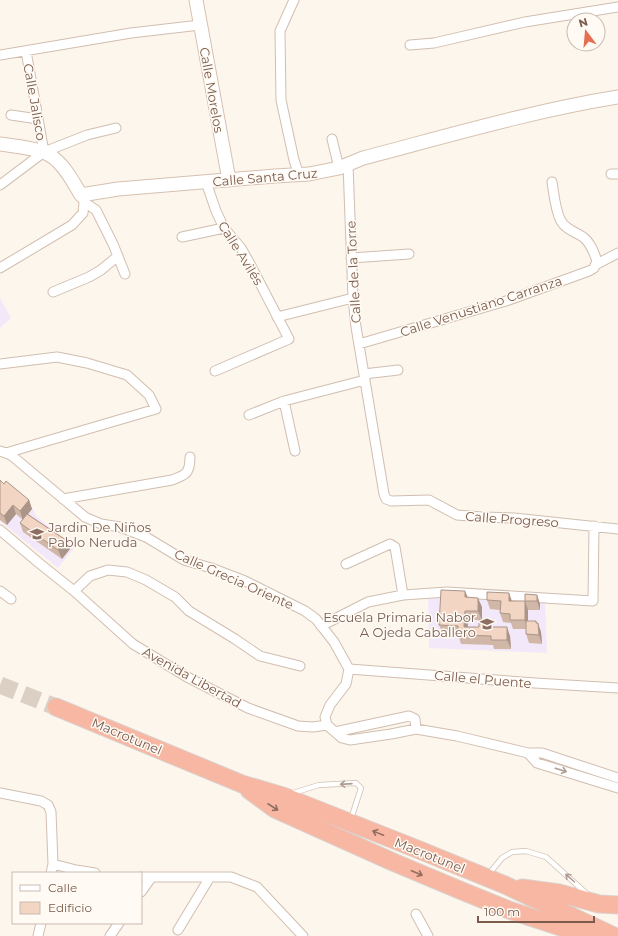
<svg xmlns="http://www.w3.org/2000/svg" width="618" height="936" font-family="Montserrat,sans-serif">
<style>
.education{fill:#f3e8fa}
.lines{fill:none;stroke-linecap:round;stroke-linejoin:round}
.highway-tunnel{stroke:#dcd0c4;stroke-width:17;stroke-dasharray:17 8;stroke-linecap:butt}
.lane-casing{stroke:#d1beb0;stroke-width:6}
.street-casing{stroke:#d1beb0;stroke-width:11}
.secondary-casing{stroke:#d6c0b0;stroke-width:15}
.highway-casing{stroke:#dad1cd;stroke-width:19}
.lane{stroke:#fff;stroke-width:4.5}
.street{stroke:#fff;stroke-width:9}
.secondary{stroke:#fff;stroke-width:13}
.highway{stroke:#f7b7a3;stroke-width:17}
.wall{fill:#d1b7a8}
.shaded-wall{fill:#aa9588}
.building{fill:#f3d5c3;stroke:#aa9588}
.oneway{stroke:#af9d94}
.oneway2{stroke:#936e5e}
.labels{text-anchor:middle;stroke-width:3;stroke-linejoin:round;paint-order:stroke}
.street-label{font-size:13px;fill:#7a5c4d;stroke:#fffaf3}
.education-label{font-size:13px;fill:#785e54;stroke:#fffaf3;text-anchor:start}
</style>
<rect width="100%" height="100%" fill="#fdf6ec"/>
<path class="education" d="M0,298L11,318L0,328Z
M0,485L33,509L36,516L75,547L58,568L0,521Z
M428,596L545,600L547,653L429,648Z"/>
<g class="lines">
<path class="highway-tunnel" d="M0,685L56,707"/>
<defs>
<path id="lane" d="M290,794L319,785L356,783L361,788L351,819
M489,874L502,858L512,852L526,851L546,857L587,894"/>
<path id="street" d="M294,0L280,31L281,100L294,160L299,175
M410,45L434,43L525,22L618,7
M26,51L44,152
M0,55L131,33L200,25
M11,115L38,119
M332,139L339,168
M348,164L353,298L356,327L384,494L386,499L391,501L429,500L457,515L482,517L514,518L618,529
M611,174H618
M206,182L216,211L224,228L241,248L250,264L289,339L215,371
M0,185L44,152L87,135L116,128
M84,202L96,210L113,244L125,274
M182,237L224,228
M351,258L409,254
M597,264L618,253
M0,268L72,225L83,213L84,202L81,195
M53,292L89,277L101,270L118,256
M277,317L353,298
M359,344L506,301L589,271L594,268L597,261C594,253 591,243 583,237C576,232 566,230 561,221C555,210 554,194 552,182
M0,364L57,357L87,363L127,375L149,395L156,409L6,453
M364,374L398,370
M284,401L295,451
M249,415L284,401L365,380
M0,451L11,455L85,517L101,524L120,527L146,537L184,560L211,568L245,581L305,611L316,619L334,642L349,669
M63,499L172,480C186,475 190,473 190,457
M0,530L39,563L74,591L133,644L187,677L248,708L298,726L313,727L327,725
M346,564L390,544L395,547L403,595
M0,591L11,599
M74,591L90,576L108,570L127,572L146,580L175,597L189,611L235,639L260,656L300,666
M321,626L368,602L403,595L447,592L593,601L594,526
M349,669L346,684L330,705L325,717L327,725L342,738L350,740L391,734L416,729L457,736L528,753H542L618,778
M349,669L535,683L618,688
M335,732L409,716L415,719L416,729
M528,753L537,763L618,788
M0,793L41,801L48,805L51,812L53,864L51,873
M53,864L76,870L95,873
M141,877H231L257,887L303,936
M141,892L151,878
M416,914L428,936
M178,930L210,877
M38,936L41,923
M110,936L119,923"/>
<path id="secondary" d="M196,0L229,180
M0,144C14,146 29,147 43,152C61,158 72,180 81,195L118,189L275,176L309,174L339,168L363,158C447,136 532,111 618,97"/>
<path id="highway" d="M56,707L242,784L283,796L417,849L505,885L614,936
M249,790L275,809L393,862L462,891L509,910L588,936
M522,888L559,893L599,904L618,905"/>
</defs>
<use href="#lane" class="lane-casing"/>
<use href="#street" class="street-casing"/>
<use href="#secondary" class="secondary-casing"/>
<use href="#highway" class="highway-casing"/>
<use href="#lane" class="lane"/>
<use href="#street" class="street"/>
<use href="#secondary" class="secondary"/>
<use href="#highway" class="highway"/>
</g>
<path class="wall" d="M0,480L4,484L29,500L32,509L28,514L66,540L70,549L62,559L23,532L20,523L23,520L16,514L7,525L0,520Z
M509,593L512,601H525V594L537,595L540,604V610H528V621H536L541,632L542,644L529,643L526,634V629H513L511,623L503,622L500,613V610L490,609L487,600Z
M468,597L482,607V620H468V627H479L486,620L488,627L510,636L511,649H494L493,645L461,644L458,634H443L439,625Z"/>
<path class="shaded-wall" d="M29,500L32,509L23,520L20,511Z
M13,505L16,514L7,525L4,516Z
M66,540L70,549L62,559L58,550Z
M465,591L469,600L465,597Z
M509,593L512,602L509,601Z
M537,595L540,604V610L537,601Z
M478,598L482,607V620L478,611Z
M525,601L528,610V629L525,620Z
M465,611L468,620L467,636L464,627Z
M486,620L489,629V636L486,627Z
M536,621L538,627V623L541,632L542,644L539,635Z
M507,627L510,636L511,649L507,640Z"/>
<path class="building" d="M0,480L4,484L6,481L29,500L20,511L13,505L4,516L0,513Z
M27,514L66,540L58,550L20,523Z
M441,590L465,591V597L478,598V611H465L464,627H479V620H486V627H507V640H491V636L458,635V626L439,625Z
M487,592L509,593V601H525V620H510V614L500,613L501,601L487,600Z
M525,594L537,595V601H525Z
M526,621H536V623H538L539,635L526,634Z"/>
<defs><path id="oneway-shaft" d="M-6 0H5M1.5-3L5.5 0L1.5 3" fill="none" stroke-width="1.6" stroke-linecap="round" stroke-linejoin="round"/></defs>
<g class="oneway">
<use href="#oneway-shaft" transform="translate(561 770) rotate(17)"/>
<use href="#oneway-shaft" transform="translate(346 784) rotate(176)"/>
<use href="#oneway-shaft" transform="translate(570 878) rotate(-138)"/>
</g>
<g class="oneway2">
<use href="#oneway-shaft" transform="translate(273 807) rotate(33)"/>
<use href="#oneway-shaft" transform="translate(378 833) rotate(-158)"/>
<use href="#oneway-shaft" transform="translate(417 873) rotate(23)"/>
</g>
<defs>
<symbol id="school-bare" viewBox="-9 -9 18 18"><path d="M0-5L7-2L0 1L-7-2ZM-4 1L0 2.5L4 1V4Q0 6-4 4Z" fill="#8d6e63" stroke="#fffaf3" stroke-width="2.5" paint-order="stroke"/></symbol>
</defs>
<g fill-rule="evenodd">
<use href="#school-bare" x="27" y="524" width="20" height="20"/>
<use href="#school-bare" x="477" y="614" width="20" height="20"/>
</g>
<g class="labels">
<g class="street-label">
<text transform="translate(212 90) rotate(80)" y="5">Calle Morelos</text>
<text transform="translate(35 102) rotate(80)" y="5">Calle Jalisco</text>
<text transform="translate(265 177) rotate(-5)" y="5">Calle Santa Cruz</text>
<text transform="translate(241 253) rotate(58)" y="5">Calle Avilés</text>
<text transform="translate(353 272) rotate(-93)" y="5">Calle de la Torre</text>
<text transform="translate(481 306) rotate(-18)" y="5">Calle Venustiano Carranza</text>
<text transform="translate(512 519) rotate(4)" y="5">Calle Progreso</text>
<text transform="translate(234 579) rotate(24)" y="5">Calle Grecia Oriente</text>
<text transform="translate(192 677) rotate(29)" y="5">Avenida Libertad</text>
<text transform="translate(483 679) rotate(5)" y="5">Calle el Puente</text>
<text transform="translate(127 736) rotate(23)" y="5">Macrotunel</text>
<text transform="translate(430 855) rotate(22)" y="5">Macrotunel</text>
</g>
<g class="education-label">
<text x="48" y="532">Jardin De Niños<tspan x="48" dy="15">Pablo Neruda</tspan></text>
<text x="476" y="622" text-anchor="end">Escuela Primaria Nabor<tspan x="476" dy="15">A Ojeda Caballero</tspan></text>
</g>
</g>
<rect x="12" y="872" width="130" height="52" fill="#fffaf3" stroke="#cabbb1"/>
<rect x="20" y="885" width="20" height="6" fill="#ffffff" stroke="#cabbb1"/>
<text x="48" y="892" font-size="12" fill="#7a5c4d">Calle</text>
<rect x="20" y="902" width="20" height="12" fill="#f3d5c3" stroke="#cabbb1"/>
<text x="48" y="912" font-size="12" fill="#7a5c4d">Edificio</text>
<g transform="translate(586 32) rotate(344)"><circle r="19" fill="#fffaf3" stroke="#cabbb1"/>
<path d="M0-3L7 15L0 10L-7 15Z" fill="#e76f51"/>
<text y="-6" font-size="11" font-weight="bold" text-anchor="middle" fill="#7a5c4d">N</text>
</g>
<path d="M478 916v6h116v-6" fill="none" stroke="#7a5c4d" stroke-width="2"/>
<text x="484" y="916" font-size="12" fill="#7a5c4d" stroke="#fffaf3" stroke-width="3" paint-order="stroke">100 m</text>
</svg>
